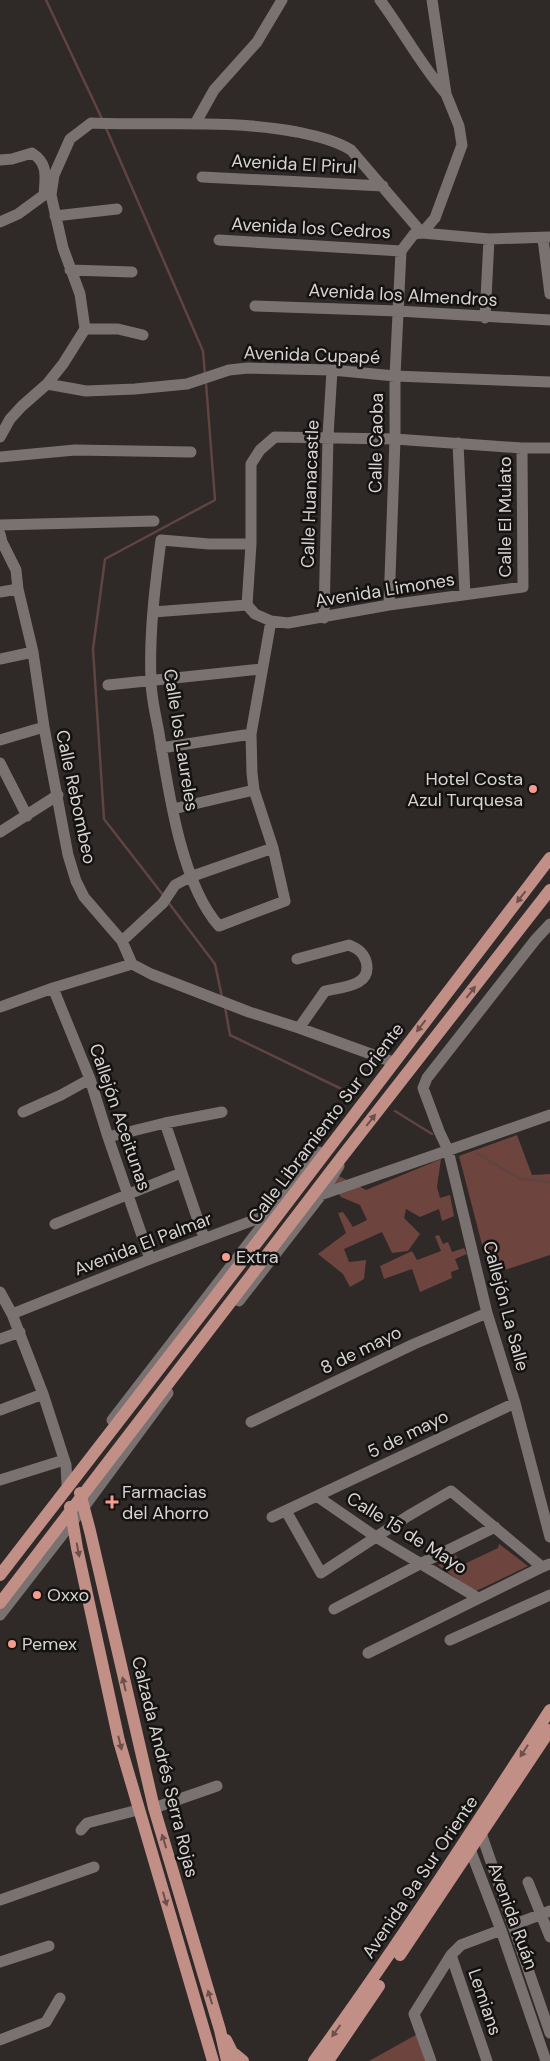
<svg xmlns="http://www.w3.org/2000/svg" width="550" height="2061" font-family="'DM Sans',sans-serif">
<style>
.green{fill:#6d453e}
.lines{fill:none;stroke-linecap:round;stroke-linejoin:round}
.stream{stroke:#5f4441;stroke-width:2.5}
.minor{stroke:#797271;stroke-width:11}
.major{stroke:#c28f87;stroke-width:12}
.oneway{fill:#6c504c}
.poi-dot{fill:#f59d8f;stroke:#151212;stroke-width:2}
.labels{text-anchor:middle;stroke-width:5;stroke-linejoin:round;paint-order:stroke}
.street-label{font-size:18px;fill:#d8d4d3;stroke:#151212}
.poi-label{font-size:18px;fill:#d8d4d3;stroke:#151212;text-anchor:start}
</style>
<rect width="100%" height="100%" fill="#2f2928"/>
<path class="green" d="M517,1135L532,1175L550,1174V1255L490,1275L459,1156Z
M441,1159L437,1187L440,1198L450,1195L454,1216L442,1221L439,1209L420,1217L406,1209L404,1218L420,1234L408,1251L392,1253L382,1232L344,1249L349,1262L366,1260L364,1279L350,1287L343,1274L318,1254L346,1233L338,1213L343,1212L353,1227L367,1220L360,1205L341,1197L331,1184L339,1176L366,1190Z
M439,1235L443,1244L448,1242L452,1252L464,1248L467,1254L455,1259L459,1269L451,1272L452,1278L420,1292L412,1269L384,1279L380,1266L412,1251L417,1260L441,1251L435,1236Z
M520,1336L528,1366L519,1368L510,1339Z
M499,1544L528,1566L474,1592L438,1565L456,1555L462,1565L498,1548Z
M421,2032L430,2061H369Z"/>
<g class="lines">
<path class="stream" d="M46,0L103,121
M106,128L203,351L205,375
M163,895L104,819L93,649L105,559L215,500L206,383
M168,902L215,964L222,997
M225,1007L230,1035L354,1095
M395,1111L432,1134
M478,1154L520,1179L550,1182"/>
<path class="minor" d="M380,0C403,31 421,65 446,94
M195,124L214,90L257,42L282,0
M0,160L12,159L32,153C49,164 45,177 44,195
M202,177L383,186
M55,216L117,209
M0,222L18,214L44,195H51
M422,233L435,218L462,145L459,126L446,94L432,0
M543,239L550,294
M219,240L401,251
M70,270L132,272
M255,306L398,311L550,320
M485,318L489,239
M85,329H118L143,335
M47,384L86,391L135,389L187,384L229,370L248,368L332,370L395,376L550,382
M0,437L10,419L22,406L47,384L63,364L85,329L80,294L63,248L51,195L54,175L70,139L91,123C159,126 229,119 297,132C315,136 335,140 351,150L422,233
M458,443L465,595
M522,448L523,587L389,605L288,623L271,621L255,614L247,605L251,544V464L260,450L275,437L395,439L522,448H550
M0,457L75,450L191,452
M0,525L154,521
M0,534L2,542L16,570L18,589L33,652L44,727L68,855L76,881L84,897L122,941L132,964L151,974L249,1012L299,1028L393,1062
M251,544H209L161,540C155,586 149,634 151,680C151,697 156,716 159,733C168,788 181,884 219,926L285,901L273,848L254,790L252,773L251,734L271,621
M0,592L18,589
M389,605L395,439V376L401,251L414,234L422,233L489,239L550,237
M153,612L247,605
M324,618L328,436L332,370
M0,659L33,652
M108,685L261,669
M0,740L44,727
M161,748L251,734
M0,763L27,816
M173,809L254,790
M0,832L58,795
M550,924L536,939L427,1078L423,1088L439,1131L448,1150L487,1313L515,1403L550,1537
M122,941L163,903L175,885L190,877L273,848
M297,959L349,945C358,949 363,952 366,961C373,986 343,987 325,991L299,1028
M53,988L90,1079L108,1137L150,1259
M0,1007L53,988L132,964
M23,1112L61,1095L90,1079
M165,1123L204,1238
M108,1137L165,1123L222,1112
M320,1195L550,1115
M55,1224L181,1173
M0,1292L12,1314L43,1394L66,1465L67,1484
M239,1301L322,1194L339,1166
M12,1314L150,1259L270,1214
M0,1339L20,1332
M0,1410L43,1394
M112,1420L319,1152
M251,1422L414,1344L487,1313
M0,1480L64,1460
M318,1497L376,1537L478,1598
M286,1511L321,1573L408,1516L451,1491L542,1567L550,1564
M272,1517L515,1403
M334,1609L422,1563L495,1527
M0,1615L84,1507L168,1393
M450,1640L550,1595
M368,1653L542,1567
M154,1808L217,1786
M81,1830L87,1823L138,1810
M481,1833L550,2033
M468,1844L501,1930L546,2061
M528,1882L550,1937
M0,1900L94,1867
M513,1925L550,1911
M451,1955L487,2061
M0,1962L49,1946
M0,2040L46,2022L60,1998
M431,2061L414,2014L451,1955L461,1945L501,1930"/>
<path class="major" d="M80,1493L90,1531L154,1808L220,2030L227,2061
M70,1507L77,1548L119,1741L213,2061
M0,1575L268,1228L550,858
M0,1603L341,1158L550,890
M400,1955L550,1730
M226,2040L232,2052L243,2061
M314,2061C397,1947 473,1829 550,1710
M328,2061L379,1986"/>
</g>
<defs><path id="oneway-solid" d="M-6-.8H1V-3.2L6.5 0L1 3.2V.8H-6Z" transform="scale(1.25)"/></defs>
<g class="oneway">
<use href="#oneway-solid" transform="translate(521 897) rotate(128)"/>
<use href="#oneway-solid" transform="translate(471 992) rotate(-52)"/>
<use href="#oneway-solid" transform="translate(421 1026) rotate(128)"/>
<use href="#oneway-solid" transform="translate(371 1120) rotate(-52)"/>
<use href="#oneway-solid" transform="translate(78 1550) rotate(79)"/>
<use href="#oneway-solid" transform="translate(124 1684) rotate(-103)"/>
<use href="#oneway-solid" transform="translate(120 1743) rotate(76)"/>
<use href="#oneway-solid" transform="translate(524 1751) rotate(123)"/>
<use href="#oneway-solid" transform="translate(164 1841) rotate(-107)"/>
<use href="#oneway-solid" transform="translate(165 1899) rotate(74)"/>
<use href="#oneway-solid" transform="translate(210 1997) rotate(-107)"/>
<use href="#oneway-solid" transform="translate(336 2031) rotate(126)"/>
</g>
<g class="poi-dot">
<circle cx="533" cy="789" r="5"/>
<circle cx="226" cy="1257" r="5"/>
<path d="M109.5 1494.5h5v5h5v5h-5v5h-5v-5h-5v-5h5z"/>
<circle cx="37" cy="1595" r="5"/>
<circle cx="12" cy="1644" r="5"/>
</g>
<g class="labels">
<g class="street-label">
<text transform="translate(294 164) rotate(3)" y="6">Avenida El Pirul</text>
<text transform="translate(311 228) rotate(3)" y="6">Avenida los Cedros</text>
<text transform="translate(403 295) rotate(3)" y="6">Avenida los Almendros</text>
<text transform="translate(312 355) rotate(2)" y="6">Avenida Cupapé</text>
<text transform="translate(376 443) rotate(-89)" y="6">Calle Caoba</text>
<text transform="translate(310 494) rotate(-88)" y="6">Calle Huanacastle</text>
<text transform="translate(505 517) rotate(-90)" y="6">Calle El Mulato</text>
<text transform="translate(385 590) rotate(-9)" y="6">Avenida Limones</text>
<text transform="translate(181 740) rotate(81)" y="6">Calle los Laureles</text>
<text transform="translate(76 797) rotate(78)" y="6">Calle Rebombeo</text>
<text transform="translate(120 1117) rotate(71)" y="6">Callejón Aceitunas</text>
<text transform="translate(326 1123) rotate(-53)" y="6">Calle Libramiento Sur Oriente</text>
<text transform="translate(143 1244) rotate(-21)" y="6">Avenida El Palmar</text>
<text transform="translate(506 1306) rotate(75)" y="6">Callejón La Salle</text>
<text transform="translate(361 1350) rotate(-26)" y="6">8 de mayo</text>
<text transform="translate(408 1434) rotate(-26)" y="6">5 de mayo</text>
<text transform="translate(407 1533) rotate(32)" y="6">Calle 15 de Mayo</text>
<text transform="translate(165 1767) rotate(76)" y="6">Calzada Andrés Serra Rojas</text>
<text transform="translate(420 1877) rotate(-56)" y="6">Avenida 9a Sur Oriente</text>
<text transform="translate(513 1916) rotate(70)" y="6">Avenida Ruán</text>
<text transform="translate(485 2002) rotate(71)" y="6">Lemians</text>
</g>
<g class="poi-label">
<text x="523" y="785" text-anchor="end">Hotel Costa<tspan x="523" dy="21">Azul Turquesa</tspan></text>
<text x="236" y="1263">Extra</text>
<text x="122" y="1498">Farmacias<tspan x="122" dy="21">del Ahorro</tspan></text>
<text x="47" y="1601">Oxxo</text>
<text x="22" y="1650">Pemex</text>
</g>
</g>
</svg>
